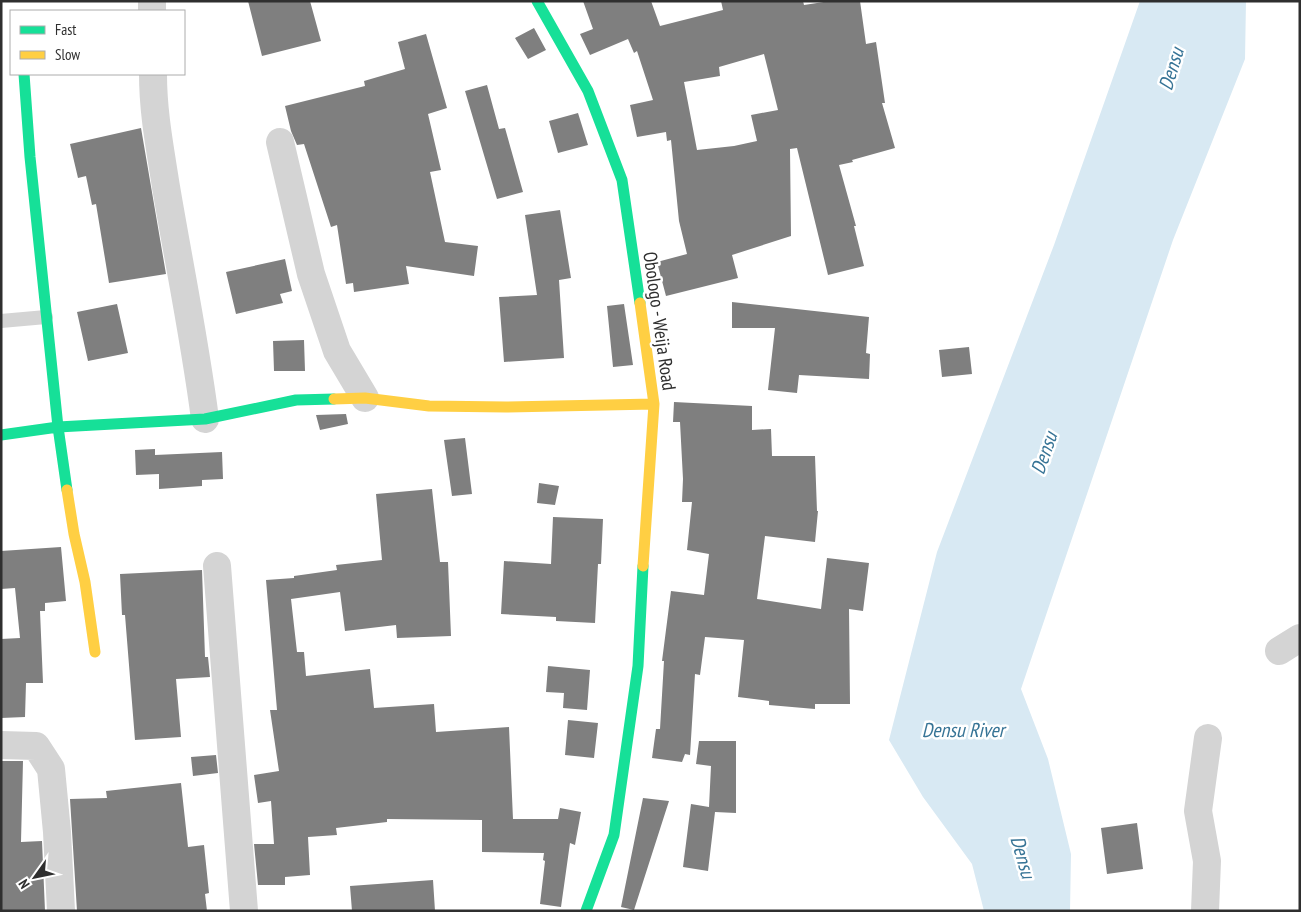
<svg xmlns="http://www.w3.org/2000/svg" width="1301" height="912" font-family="'PT Sans Narrow',sans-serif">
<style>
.water{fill:#d8e9f3}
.building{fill:#7f7f7f;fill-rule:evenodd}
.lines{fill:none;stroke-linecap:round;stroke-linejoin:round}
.lane{stroke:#d4d4d4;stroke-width:14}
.street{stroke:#d4d4d4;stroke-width:28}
.fast{stroke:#16e098;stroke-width:11}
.slow{stroke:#ffcf43;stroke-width:11}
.labels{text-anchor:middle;stroke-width:5;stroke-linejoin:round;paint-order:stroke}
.street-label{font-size:19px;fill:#2f2f2f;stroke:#fff}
.water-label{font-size:20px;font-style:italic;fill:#377496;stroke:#fff}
</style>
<rect width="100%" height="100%" fill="#fff"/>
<path class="water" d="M1140,1H1246L1245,59L1173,240L1021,689L1048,759L1071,854L1070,911H984L972,864L923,797L889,740L937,552L1054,245Z"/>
<path class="building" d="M248,1H310L321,41L262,56Z
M583,1H651L660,26L723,10L721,1H803L804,5L830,1H860L866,44L876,42L885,103H882L895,148L852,160L853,162L839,165L856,226H854L864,266L828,275L797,148L790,149L791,236L732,255L738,278L666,296L657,262L687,254L679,221L671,140L667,141L666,132L637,137L630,105L653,100L637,51L634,53L628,39L590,55L580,34L593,29ZM764,54L778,110L751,115L757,141L734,146L697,150L684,82L720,76L719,67Z
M534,28L546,50L528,59L515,38Z
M426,34L447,108L428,114L441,170L430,172L445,242L478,246L474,276L406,266L409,284L354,292L353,283L346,284L337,225L331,227L304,144L297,145L291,131L285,106L365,86L364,81L405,69L398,42Z
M487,85L499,129L505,128L523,192L497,199L465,91Z
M578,113L588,145L558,153L549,121Z
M141,128L166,274L109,283L96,204L92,205L86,176L78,178L70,144Z
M560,210L571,278L559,280L564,358L504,362L499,297L537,295L525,215Z
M285,259L292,291L280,294L283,303L236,314L226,272Z
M732,302L869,317L866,353L870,354L869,379L799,375L797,393L768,390L775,328H732Z
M117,304L128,353L88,361L77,312Z
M624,304L633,365L613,367L607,306Z
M304,340L305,371H274L273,341Z
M969,347L972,374L942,377L939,350Z
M674,402L752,406V430L771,429L772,456H815L817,511H818L815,542L765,536L757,599L821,609L827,558L869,563L863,611L849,609L850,704H815V709L769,705V701L738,697L744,640L705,637L700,675L695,674L690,755L685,754L682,762L652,758L656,729H660L664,661H662L671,591L704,595L709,554L687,550L692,502H682L683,479L680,422H673Z
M346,414L348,424L320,430L316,415Z
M465,438L472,494L452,496L444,440Z
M155,449V455L222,452L223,479L202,480V486L159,489V474L136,475L135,450Z
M539,483L559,486L555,505L537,503Z
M432,489L440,562H448L451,636L397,638L396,625L345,631L340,592L291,599L297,652H304L306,676L370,669L374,708L434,704L436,732L509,727L513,819H558L560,808L581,812L575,845L570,843L561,907L540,904L545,861L543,860L544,853L482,852V820L387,819V822L336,828L337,835L308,837L310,875L285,877V885H258L254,844H274L271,801L258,803L254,775L279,771L270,710H277L266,580L294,578V576L337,570L336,565L382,560L376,494Z
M553,517L603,519L601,564H598L595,623L556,621V617L501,614L504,561L551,564Z
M61,547L66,601L45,603V611H40L43,683H26L25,717L1,718V639L20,638L15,588L1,589V551Z
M202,570L205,657H208L210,677L176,679L181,737L135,740L125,615H122L120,574Z
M548,666L590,670L587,710L563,708L564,693L546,692Z
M568,720L598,723L594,758L565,755Z
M699,741H736V813L715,812L708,871L683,867L691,804L709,807L711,766L696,764Z
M216,755L218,773L193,776L191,757Z
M1,761H23L21,842L42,841L45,911H1Z
M181,783L188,847L204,845L209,893L205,894L207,911H77L70,799L107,798L106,791Z
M643,798L669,801L634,910L621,907Z
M1137,823L1143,869L1107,874L1101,828Z
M433,880L435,911H352L350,886Z"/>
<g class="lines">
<path class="lane" d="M1,321L46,317"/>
<path class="street" d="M152,1V11
M153,74C153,113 160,148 166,187C179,264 195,341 205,419
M280,142L311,274L337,351L365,398
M217,566L244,911
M1279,651L1300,638
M1,745L36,746L51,769L57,832L61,911
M1205,911L1207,861L1198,811L1208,738"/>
<path class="fast" d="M537,1L588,91L622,180L640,303
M1,435L58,427L30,157L24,74
M67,490L58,427L205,419L296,400L334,399
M586,911L614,835L638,666L643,566"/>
<path class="slow" d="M640,303L654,404L643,566
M334,399L365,398L429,406L506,407L654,404
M67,490L74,534L85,582L95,652"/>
</g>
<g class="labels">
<g class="street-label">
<text transform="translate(660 321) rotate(82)" y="7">Obologo - Weija Road</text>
</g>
<g class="water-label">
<text transform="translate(1171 69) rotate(-73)" y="7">Densu</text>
<text transform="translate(1044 453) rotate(-71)" y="7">Densu</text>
<text x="963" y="737">Densu River</text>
<text transform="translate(1023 857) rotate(74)" y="7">Densu</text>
</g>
</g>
<rect width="1301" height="912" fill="none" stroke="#2f2f2f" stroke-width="5"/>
<rect x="10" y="10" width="175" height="65" fill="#ffffff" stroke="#acacac"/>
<rect x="20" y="26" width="25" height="8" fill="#16e098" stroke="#acacac"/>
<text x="55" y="35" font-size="15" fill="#2f2f2f">Fast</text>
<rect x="20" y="51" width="25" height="8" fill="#ffcf43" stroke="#acacac"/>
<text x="55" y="60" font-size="15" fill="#2f2f2f">Slow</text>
<g transform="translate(35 877) rotate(237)" stroke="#ffffff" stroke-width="4" paint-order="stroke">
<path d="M0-4L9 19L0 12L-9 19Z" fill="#2f2f2f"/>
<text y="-8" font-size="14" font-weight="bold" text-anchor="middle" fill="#2f2f2f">N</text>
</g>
</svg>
